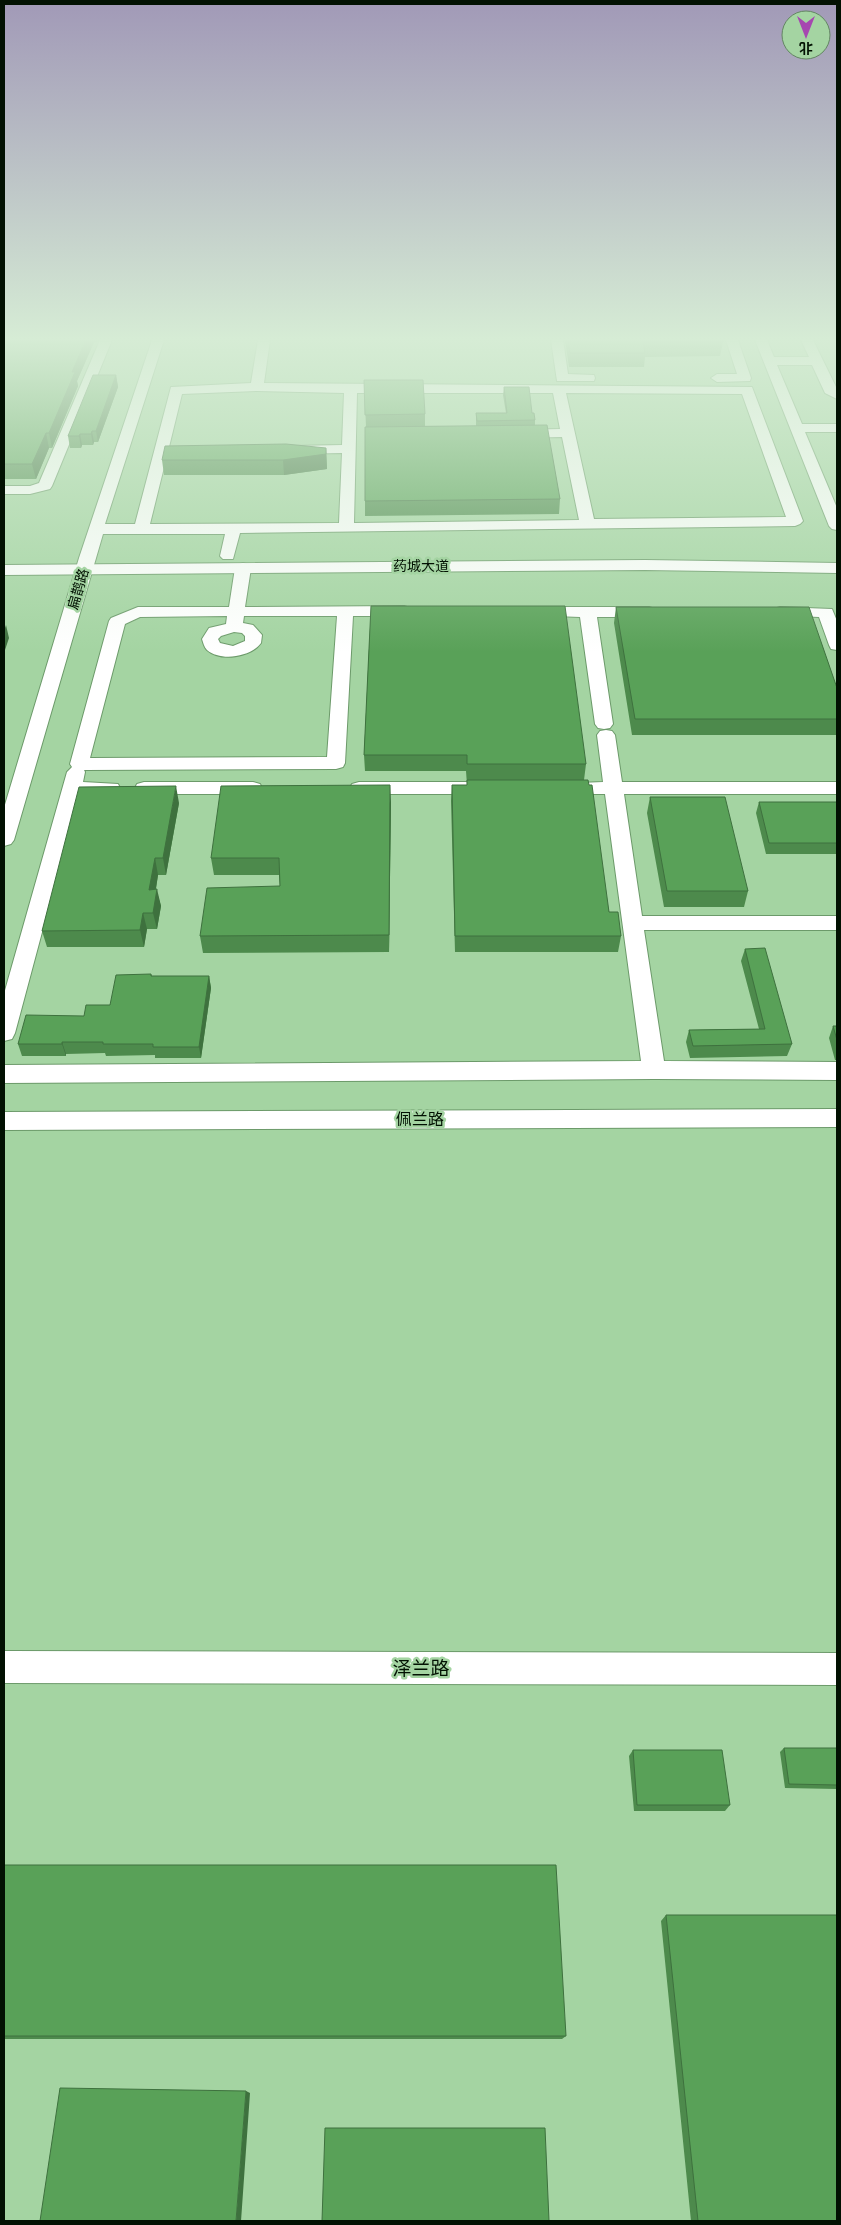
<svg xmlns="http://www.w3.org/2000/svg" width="841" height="2225" font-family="Georgia,'Noto Sans SC',serif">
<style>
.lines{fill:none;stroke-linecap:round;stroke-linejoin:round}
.minor-casing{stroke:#6c9a6a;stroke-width:2}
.major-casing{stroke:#6c9a6a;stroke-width:2}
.minor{fill:#fff;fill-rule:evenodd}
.major{fill:#fff;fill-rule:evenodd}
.wall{fill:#4d8a4c}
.shaded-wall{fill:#3e713e}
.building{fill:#59a158;stroke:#3e713e}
.labels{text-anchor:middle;stroke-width:5;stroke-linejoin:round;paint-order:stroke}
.far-street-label{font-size:14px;fill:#021102;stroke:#a4d4a2}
.street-label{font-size:16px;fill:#021102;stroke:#a4d4a2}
.near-street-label{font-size:19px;fill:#021102;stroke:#a4d4a2}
</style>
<rect width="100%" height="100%" fill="#a4d4a2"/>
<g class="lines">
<defs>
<path id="minor" d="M100,340H112L52,486L50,489L30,494H4V486H30L39,483Z
M152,340H164L105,524H135L171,387L251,383L258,340H270L264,383L752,387L803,521L800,524L795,526L240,533L233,559H223L220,556L225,534H103L14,840L11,844L4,846V808L79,558ZM257,391L344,393L342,445L293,446L286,450L293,454L342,453L339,523L150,524L167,455H195L202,451L195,447H169L182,394ZM357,393H553L560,429L517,430L510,434L517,438L562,437L579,520L354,523ZM566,393L742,394L786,517L594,519Z
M551,340H563L568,374L594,375L595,378L594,381H557Z
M726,340H738L751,378L750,381L717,382L711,378L717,374H737Z
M755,340H767L774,357H809L801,340H813L837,389V399L825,393L812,365H777L802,424H837V432H805L837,508V530L832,529L829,526Z
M243,563L249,565L251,568L245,607L404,606L410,608L412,611L410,614L404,616H353L345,763L343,767L336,769L84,770L85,772L83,782L118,784L120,788L118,792L79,794L15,1033L12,1039L4,1041V994L67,772L72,767L70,764L109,621L111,618L138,607H229L235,568L237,565ZM227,616L226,624L209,628L202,639C203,642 204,647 207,650C221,662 251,657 261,643L262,635L253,625L243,623L244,616H337L327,757L90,758L125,624L140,617ZM234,632L242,633L245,636V641L233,646L220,643L218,639L221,636Z
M535,607H649L655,609L657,612L655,615L649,617H597L613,724L610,728L604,729L598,728L595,724L580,617L529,615L527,612L529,609Z
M780,607L832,609L837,621V650L831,649L829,645L819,617L774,615L772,612L774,609Z
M606,730L612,731L615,735L622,782H837V794H624L642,916H837V930H644L664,1061L837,1062V1080L654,1079L4,1083V1065L641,1061L605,794H562L555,792L553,788L555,784L603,782L597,735L600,731Z
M144,782H253L260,784L262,788L260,792L253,794H144L137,792L135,788L137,784Z
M359,782H483L490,784L492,788L490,792L483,794H359L352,792L350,788L352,784Z
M837,1109V1127L4,1130V1112Z
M4,1651L837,1653V1685L4,1683Z"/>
<path id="major" d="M645,560L837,563V573L645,570L4,575V565Z"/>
</defs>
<use href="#minor" class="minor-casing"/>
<use href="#major" class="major-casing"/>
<use href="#minor" class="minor"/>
<use href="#major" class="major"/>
</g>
<path class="wall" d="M4,340H98L97,342H94L77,381L78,386L52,448H49L36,479H4Z
M565,340H722L723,342L720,356L645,357L644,367H569Z
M116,375L118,387L98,442H94L93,445H82L81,448H70L68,436Z
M364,380L425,414V426H476V413H506L503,395L504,387L532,413L535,420V426L560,499L559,514L365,516V501L366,427Z
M326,448L327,469L284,475H164L162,460Z
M371,606L586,764L584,780L609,912L621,936L618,952H455L451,801L452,785H467L466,771H365L364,755Z
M616,607L837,688V735H632L614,623Z
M650,797L748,891L744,907H664L647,813Z
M391,802L389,952L203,953L200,936L280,886L279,875H214L211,858Z
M759,802H837V854H766L756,813Z
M179,803L166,875H158L156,889L161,906L157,929H147L144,947H47L42,931Z
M745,949L792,1044L787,1056L690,1058L686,1042L689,1030L759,1029L741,961Z
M151,974L152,976H209L211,988L201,1058H155V1055L106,1056L105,1053L66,1054V1056H22L18,1044L110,1005Z
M833,1026H837V1060H835L829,1038Z
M784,1748H837V1789L785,1788L780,1752Z
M633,1750L730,1805L725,1811H634L629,1756Z
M4,1865L566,2036L562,2039H4Z
M666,1915L837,2221H691L661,1921Z"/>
<path class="shaded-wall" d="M86,340H94V342L77,381L78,386L52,448L49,433L72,372Z
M116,375L118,387L98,442L96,431Z
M92,431L94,442L93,445L91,434Z
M46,433L49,448L36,479L32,464Z
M80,434L82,445L81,448L79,436Z
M326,448L327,469L284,475L283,460Z
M6,625L9,638L4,653V631Z
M390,785L391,802L389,952V935Z
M176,786L179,803L166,875L163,858Z
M155,858L158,875L153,906L149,890Z
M157,889L161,906L157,929L153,913Z
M143,913L147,929L144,947L140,930Z
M209,976L211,988L201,1058L199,1047Z
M62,1042L66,1054V1056L62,1044Z
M246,2091L250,2093L241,2221H236Z"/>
<path class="building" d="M4,340H86L72,372H75L49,433H46L32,464H4Z
M568,340H722L723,342H643L645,353H570Z
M93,375H116L96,431H92L91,434H80L79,436H68Z
M364,380H423L425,414L365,415Z
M504,387H529L532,413H534L535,420L477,421L476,413H507Z
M547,425L560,499L365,501V427Z
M286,444L326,448V454L283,460H162L165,446Z
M371,606H565L586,764H467V755H364Z
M616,607H809L837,688V719H635Z
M467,780H588L589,785H592L609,912H618L621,936H455L452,785H467Z
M390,785L389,935L200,936L207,888L280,886L279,858H211L221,786Z
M176,786L163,858H155L149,890L157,889L153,913H143L140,930L42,931L79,787Z
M650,797H725L748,891H667Z
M759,802H837V843H769Z
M765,948L792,1044L693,1046L689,1030L765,1029L745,949Z
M151,974V976H209L199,1047H153V1044H103V1042H62V1044H18L26,1015L84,1016L86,1005H110L116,975Z
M833,1026H837V1040Z
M784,1748H837V1785L789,1784Z
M633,1750H722L730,1805H637Z
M4,1865H556L566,2036H4Z
M666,1915H837V2221H698Z
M60,2088L246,2091L236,2221H40Z
M325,2128H545L549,2221H322Z"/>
<linearGradient id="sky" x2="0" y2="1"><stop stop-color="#a199b7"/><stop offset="0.52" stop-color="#d6ecd5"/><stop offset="1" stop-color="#d6ecd5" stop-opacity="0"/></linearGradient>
<rect width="841" height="652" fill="url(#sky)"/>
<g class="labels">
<g class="far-street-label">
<text x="421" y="571">药城大道</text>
<text transform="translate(78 589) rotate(-74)" y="5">扁鹊路</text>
</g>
<g class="street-label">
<text x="420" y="1125">佩兰路</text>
</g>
<g class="near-street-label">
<text x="421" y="1675">泽兰路</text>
</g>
</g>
<rect width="841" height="2225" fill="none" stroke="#021102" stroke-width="10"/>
<g transform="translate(806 35) rotate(180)"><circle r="24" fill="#a4d4a2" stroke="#638662"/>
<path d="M0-4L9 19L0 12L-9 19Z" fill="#a647b0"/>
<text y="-8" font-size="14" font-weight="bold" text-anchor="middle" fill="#021102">北</text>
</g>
</svg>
